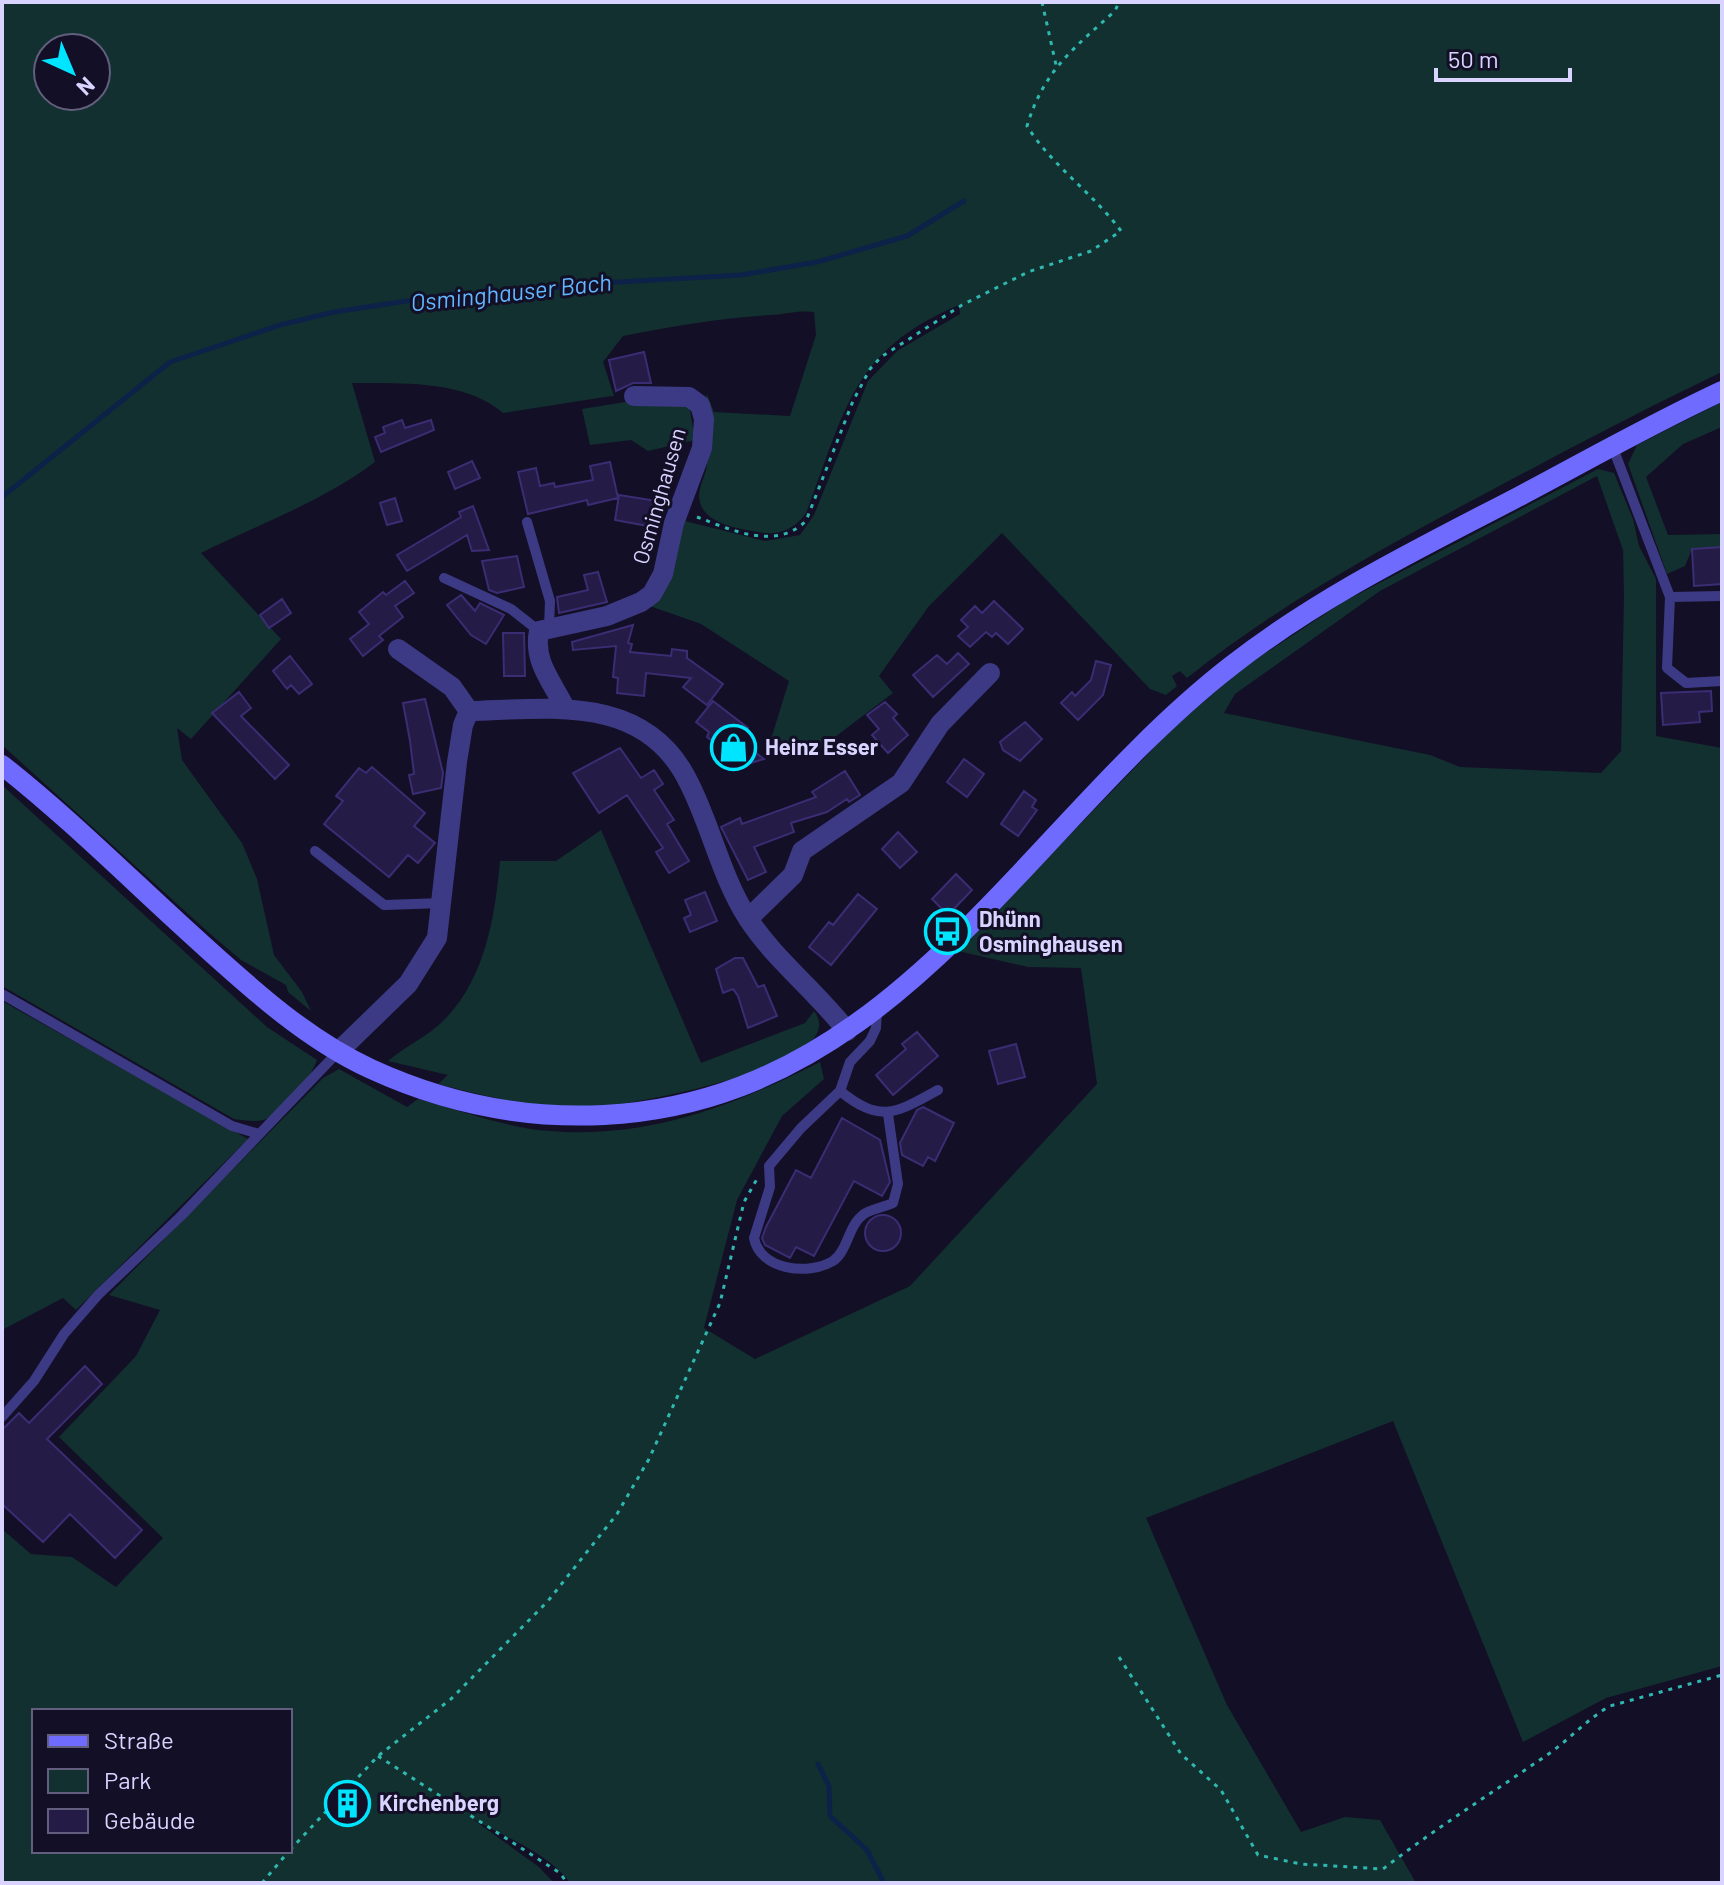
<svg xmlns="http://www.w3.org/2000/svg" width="1724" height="1885" font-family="Barlow,sans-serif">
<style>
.green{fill:#12302f;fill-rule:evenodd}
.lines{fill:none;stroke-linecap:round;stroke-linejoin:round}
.stream{stroke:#0c2248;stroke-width:5}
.building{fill:#241b47;stroke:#3b2d73;stroke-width:2}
.path{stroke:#2fb8b0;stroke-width:3;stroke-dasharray:4 6;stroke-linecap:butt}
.service{stroke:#3d3a85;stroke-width:10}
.minor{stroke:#3d3a85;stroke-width:20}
.secondary{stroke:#6f6bff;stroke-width:20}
.labels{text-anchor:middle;stroke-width:6;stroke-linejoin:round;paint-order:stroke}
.street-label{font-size:22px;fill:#d9d4ff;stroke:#130f26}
.poi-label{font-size:22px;font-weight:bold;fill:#d9d4ff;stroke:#130f26;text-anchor:start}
.water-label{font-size:24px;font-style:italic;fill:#62b6ff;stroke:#130f26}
</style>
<rect width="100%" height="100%" fill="#130f26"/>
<path class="green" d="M2,2H1722V372C1644,409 1567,450 1490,491C1384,547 1281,603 1187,678L1180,671L1172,676L1177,686L1166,695L1150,689L1002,533L929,606L879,676L893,693L810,756L766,755L789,681L701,624L647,605L685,521L765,541L800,535L814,515L868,381L897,351L960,314L959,305C850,351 845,413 806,513C794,530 778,536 757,532C736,528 699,523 699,495C700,484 706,475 707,464C710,445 706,421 705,401L707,394L714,412L790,416L816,335L814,312C797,310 787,314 771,315C719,318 674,326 623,336L603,362L614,396L605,397L503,413C466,380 400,383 352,383L375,462C322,502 259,524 201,553L281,639L191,739L177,728L182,760L242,843L257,879L274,955L302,992L311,1011L288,992L286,985L241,960L208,932L2,745ZM48,48H96V96H48Z
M637,400L689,404L695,440L648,451L631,440L590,445L582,409Z
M1722,402V427L1683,444L1646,477L1668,535L1722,534V547L1692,549L1685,566L1667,574L1628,464L1637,445Z
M1598,469L1614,473L1633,519L1639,546L1656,579V736L1722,748V1666L1606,1698L1523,1742L1393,1421L1146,1518L1227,1705L1301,1832L1345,1817L1380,1820L1416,1883H570C549,1853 502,1836 471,1818L539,1867L554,1883H2V1529L31,1554L72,1557L116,1587L163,1538L59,1437L136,1356L160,1310L109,1295L323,1078L339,1069L407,1107L418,1099C460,1110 506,1128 550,1131C649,1139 733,1106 820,1062L824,1079L782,1116L737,1200L704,1328L755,1359L910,1286L1097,1084L1081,968L1028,967L958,951L1175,726L1246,666L1343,602ZM1597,476L1623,550L1624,595L1621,751L1601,773L1460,767L1430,755L1224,713L1235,694L1380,591ZM34,1711H290V1851H34Z
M2,785L267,1027L317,1060C310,1080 285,1110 266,1119C257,1123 243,1120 234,1119L2,986Z
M601,830L701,1063L805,1023L814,1011C857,1066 621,1107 589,1108C539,1111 486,1096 438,1084L448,1075L388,1061C405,1046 427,1037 443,1021C485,980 495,917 500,861H556Z
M2,1001L248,1139L76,1310L63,1298L2,1330Z"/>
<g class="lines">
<path class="stream" d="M2,497L170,362L280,325L334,312L453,294L473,298L585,284L741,275L817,262L907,236L964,201
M818,1764L829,1786L830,1816L867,1850L884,1883"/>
</g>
<path class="building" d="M644,352L651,383H633L616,391L609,360Z
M402,420L405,428L431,420L434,430L381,452L375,437L385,433L383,427Z
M472,461L480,478L455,489L448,472Z
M610,462L618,498L588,505L587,500L528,514L518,472L536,468L540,486L554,483L555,487L593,480L590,466Z
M619,495L657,501L653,527L615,520Z
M395,498L402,521L387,525L380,503Z
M473,506L489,550L472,551L467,535L407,571L397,555L461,517L459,512Z
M1722,547V584L1694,586L1692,549Z
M517,556L524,587L497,593L489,590L482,561Z
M598,572L607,602L559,613L557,597L588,590L584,575Z
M405,581L414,593L395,606L403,617L379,636L383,640L363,656L350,639L369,624L359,612L383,592L386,595Z
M461,595L475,611L480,603L504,615L486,644L471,635L447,605Z
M282,599L291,613L269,628L260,615Z
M994,601L1023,629L1008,644L996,633L992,637L986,632L970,647L958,636L968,627L961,620L975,606L982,613Z
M633,625L628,643L632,644L630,652L671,656L672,649L687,651V658L723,684L707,705L683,687L691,678L646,673L644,696L617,693L618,678L613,677L616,646L573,650L572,642Z
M503,633H524L525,676H504Z
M958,653L969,664L933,697L913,675L937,655L947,664Z
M290,656L312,684L299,694L291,685L287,689L273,671Z
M1096,661L1111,665L1103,695L1078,720L1061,703L1072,692L1075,696L1091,680Z
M1711,691L1712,711L1699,712L1700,722L1663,725L1661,693Z
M239,692L251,708L241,716L289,765L275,779L212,713Z
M425,699L443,773L441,788L413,794L409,775L414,774L410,741L403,703Z
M713,701L748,728L739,740L764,759L744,765L707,737L709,732L696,722Z
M885,702L897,714L893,718L908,735L888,753L872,735L879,729L867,715Z
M1025,722L1042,739L1020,761L1003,750L1000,742Z
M620,748L641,778L654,770L663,784L654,790L674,820L667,824L689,861L669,873L656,852L663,848L627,795L599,813L573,773Z
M964,759L984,774L967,797L947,782Z
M372,767L425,813L414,826L435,843L418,863L408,855L389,877L324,824L343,801L336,796L359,768L366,773Z
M845,771L860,795L849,802L847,799L827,812L791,823L794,832L754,847L766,872L748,880L721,827L740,818L742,824L816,797L812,792Z
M1024,791L1036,800L1032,807L1037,810L1018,836L1001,824Z
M898,832L917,852L900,868L882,849Z
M956,874L972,890L948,915L932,899Z
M705,892L717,921L690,932L684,918L691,915L685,900Z
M858,894L877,909L831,965L809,947L829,922L833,925Z
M735,958H743L758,987L764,985L777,1016L748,1028L738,996L733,989L723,993L716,969Z
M917,1032L938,1056L893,1095L876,1075L906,1049L902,1044Z
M1016,1044L1025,1077L998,1084L989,1051Z
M923,1107L954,1123L935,1161L928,1157L923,1166L902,1155L900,1143L917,1110Z
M842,1118L880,1140L890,1182L882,1196L854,1181L814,1256L796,1247L790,1258L765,1245L762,1238L766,1227L796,1170L811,1178Z
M865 1233a18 18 0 1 1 36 0a18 18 0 1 1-36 0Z
M85,1366L102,1384L47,1439L142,1530L115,1558L70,1514L43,1542L2,1504V1430L19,1413L29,1423Z"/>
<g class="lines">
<path class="path" d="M1042,2L1056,65
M697,517C732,530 775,551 806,521L853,401L870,369L881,357L962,305L1028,272L1091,251L1121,231C1093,193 1052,166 1027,126C1044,70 1074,48 1115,11L1119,2
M1119,1657L1181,1754L1221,1790L1258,1855L1301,1864L1383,1869C1436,1828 1492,1793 1547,1755C1569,1740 1587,1719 1610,1706L1722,1675
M378,1756L560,1873L567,1883
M290,1850L378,1756L451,1699L548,1601L617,1514L649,1459L720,1303L744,1202L757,1179
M262,1883L289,1851"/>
<path class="service" d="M1613,448L1670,597L1667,668L1686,683L1722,681
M527,522L550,601L549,628
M444,578L511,609L539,631
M1670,597L1722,596
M315,851L384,905L443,903
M2,994L232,1126L259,1134
M877,1010L876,1028L870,1041L850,1062L840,1091L801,1128L769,1166L770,1187L754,1238C760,1270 808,1276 833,1261C848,1251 848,1225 864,1214C872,1209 884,1207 893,1203L898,1184L888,1114
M840,1091C881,1124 896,1113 938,1090
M2,1417L34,1381L64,1334L98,1295L181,1216L338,1052"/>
<path class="minor" d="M398,649L452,687L469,711
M564,706C551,680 533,661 539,631L607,616L641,602L652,594L663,574L674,523L702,448L704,419L700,405L689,397L634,396
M748,919L793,875L802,851L901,783L940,724L990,673
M338,1052L408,984L437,938L457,762L463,725L469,711C550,709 646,693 689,783C711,826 721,876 747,917C772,957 817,992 847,1031"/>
<path class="secondary" d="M2,765C73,821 137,886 204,946C255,992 308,1040 371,1069C445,1103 522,1119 604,1115C896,1100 1025,826 1231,666C1319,597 1420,548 1518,497C1586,461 1653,423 1722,391"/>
</g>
<defs>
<symbol id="shop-ring" viewBox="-11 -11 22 22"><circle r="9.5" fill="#130f26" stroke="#00e5ff" stroke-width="1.5"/><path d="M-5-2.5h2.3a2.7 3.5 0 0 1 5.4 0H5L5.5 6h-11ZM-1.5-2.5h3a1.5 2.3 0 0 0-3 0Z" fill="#00e5ff"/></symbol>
<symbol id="bus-ring" viewBox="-11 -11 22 22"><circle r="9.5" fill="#130f26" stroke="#00e5ff" stroke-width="1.5"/><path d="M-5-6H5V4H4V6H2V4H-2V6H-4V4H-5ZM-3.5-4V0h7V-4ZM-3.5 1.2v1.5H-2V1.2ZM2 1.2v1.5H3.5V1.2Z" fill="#00e5ff"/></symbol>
<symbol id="building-ring" viewBox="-11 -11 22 22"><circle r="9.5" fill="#130f26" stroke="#00e5ff" stroke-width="1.5"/><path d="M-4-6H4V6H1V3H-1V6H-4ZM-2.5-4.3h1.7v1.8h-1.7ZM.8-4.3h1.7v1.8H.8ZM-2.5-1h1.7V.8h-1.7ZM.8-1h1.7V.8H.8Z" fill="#00e5ff"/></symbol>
</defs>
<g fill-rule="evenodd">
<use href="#shop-ring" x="708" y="722" width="51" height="51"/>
<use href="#bus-ring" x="922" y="906" width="51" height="51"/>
<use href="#building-ring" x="322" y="1778" width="51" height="51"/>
</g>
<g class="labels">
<g class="street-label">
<text transform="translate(659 496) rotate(-74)" y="8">Osminghausen</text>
</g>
<g class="poi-label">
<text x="765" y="755">Heinz Esser</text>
<text x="979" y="927">Dhünn<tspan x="979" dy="25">Osminghausen</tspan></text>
<text x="379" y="1811">Kirchenberg</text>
</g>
<g class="water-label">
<text transform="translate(511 293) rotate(-6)" y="8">Osminghauser Bach</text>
</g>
</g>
<rect width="1724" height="1885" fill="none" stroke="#d9d4ff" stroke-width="8"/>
<rect x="32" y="1709" width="260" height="144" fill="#130f26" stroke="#625e7d" stroke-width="2"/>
<rect x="48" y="1735" width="40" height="12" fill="#6f6bff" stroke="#625e7d" stroke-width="2"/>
<text x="104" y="1749" font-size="24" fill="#d9d4ff">Straße</text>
<rect x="48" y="1769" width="40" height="24" fill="#12302f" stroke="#625e7d" stroke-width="2"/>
<text x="104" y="1789" font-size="24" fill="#d9d4ff">Park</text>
<rect x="48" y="1809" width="40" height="24" fill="#241b47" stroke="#625e7d" stroke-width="2"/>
<text x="104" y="1829" font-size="24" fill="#d9d4ff">Gebäude</text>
<g transform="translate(72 72) rotate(136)"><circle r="38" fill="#130f26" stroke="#625e7d" stroke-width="2"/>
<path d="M0-6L14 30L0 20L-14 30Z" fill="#00e5ff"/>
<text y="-12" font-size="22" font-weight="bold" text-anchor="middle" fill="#d9d4ff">N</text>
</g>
<path d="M1436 68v12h134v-12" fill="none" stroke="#d9d4ff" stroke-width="4"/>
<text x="1448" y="68" font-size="24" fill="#d9d4ff" stroke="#130f26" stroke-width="6" paint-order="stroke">50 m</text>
</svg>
